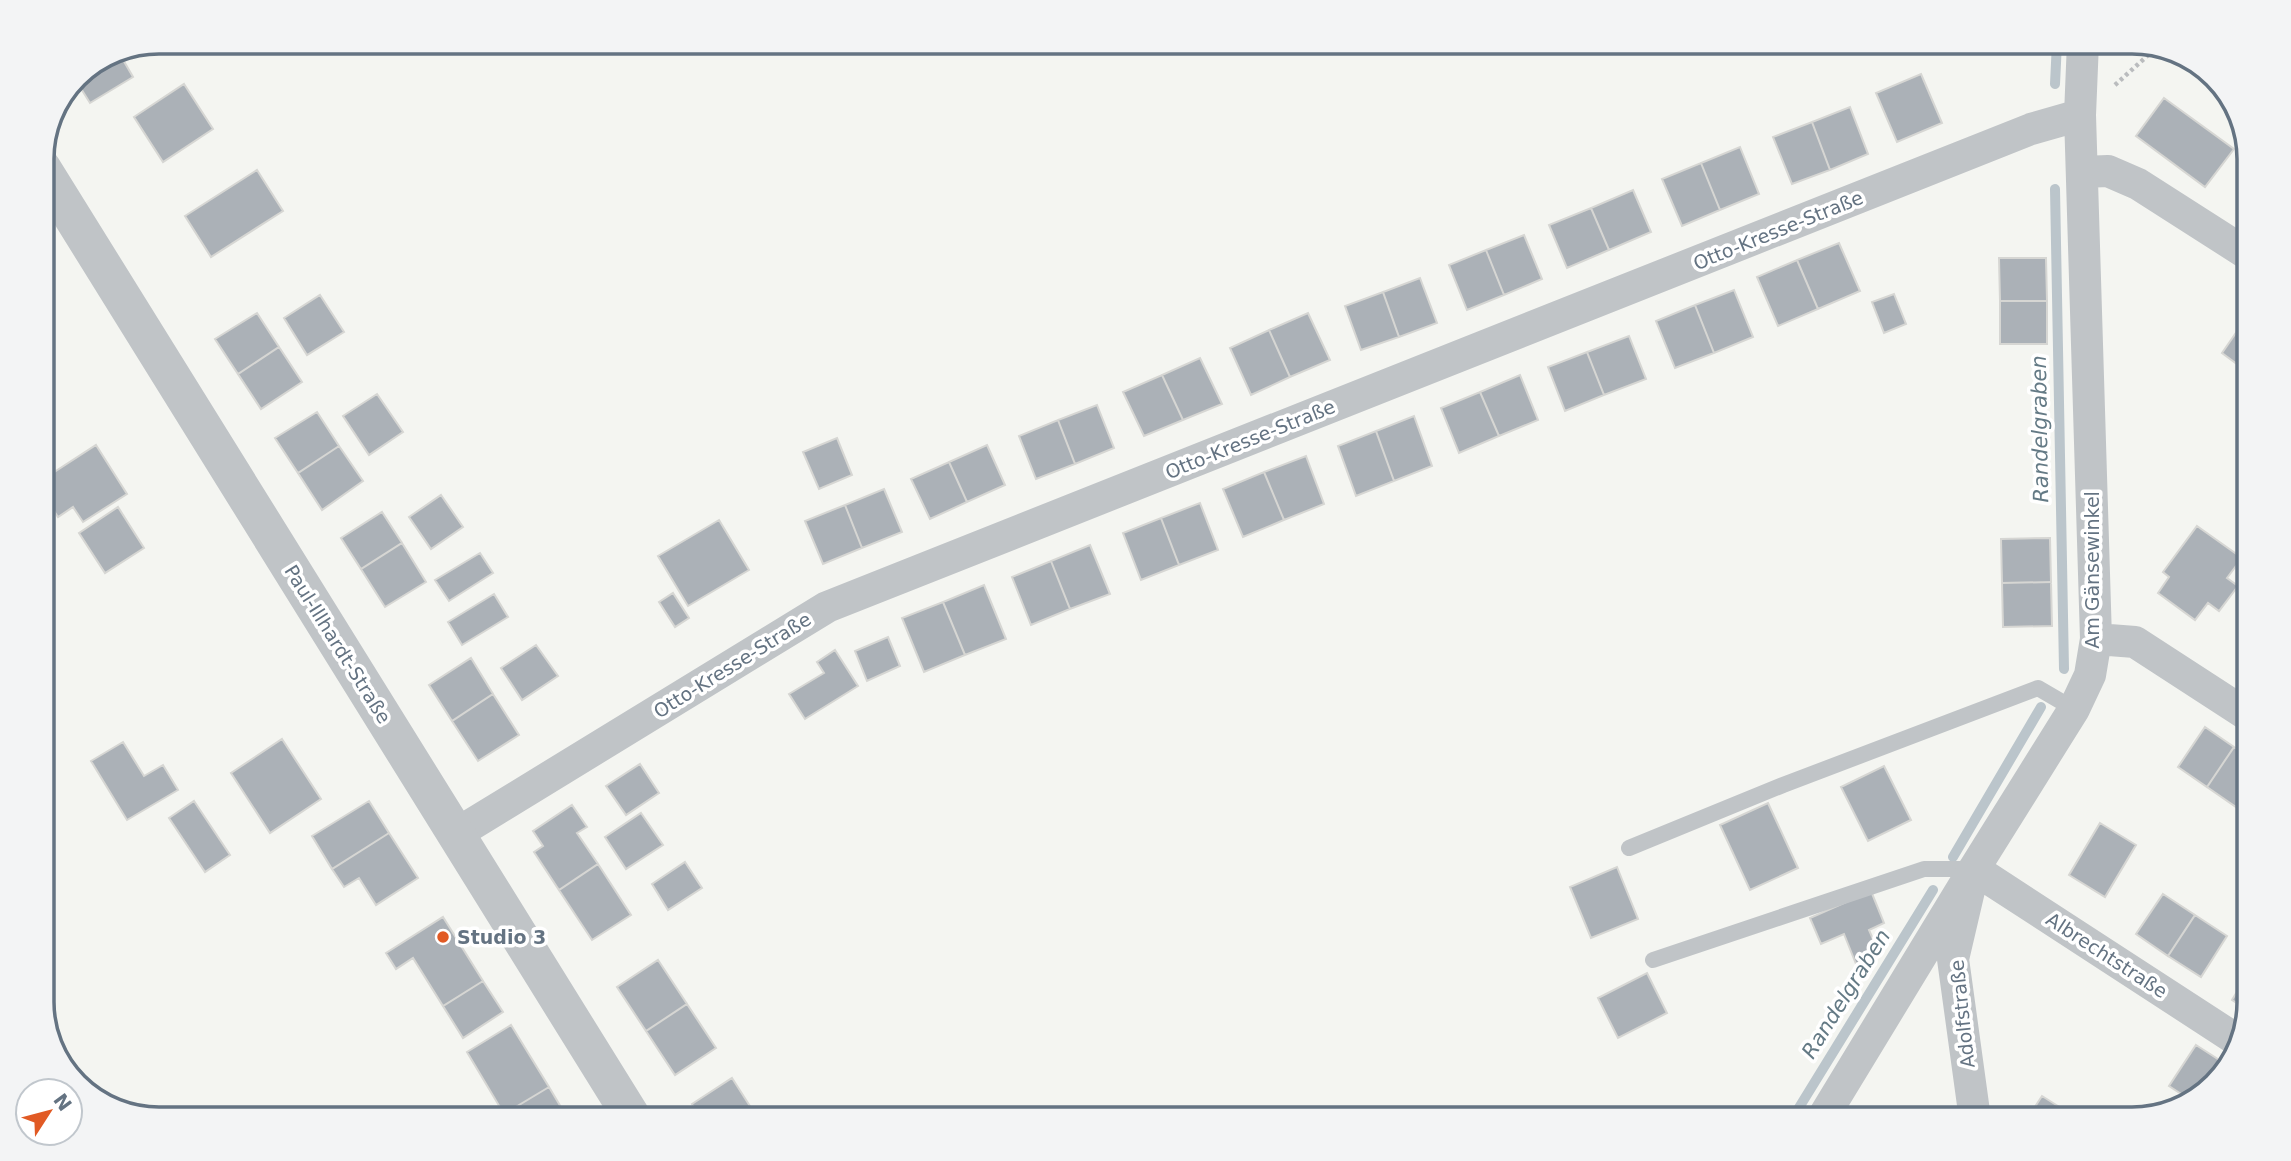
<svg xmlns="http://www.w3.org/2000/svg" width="2291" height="1161" font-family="'DejaVu Sans',sans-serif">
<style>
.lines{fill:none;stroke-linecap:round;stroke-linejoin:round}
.stream{stroke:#bbc5cb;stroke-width:10}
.building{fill:#abb1b7;stroke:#d6d6d3;stroke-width:2}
.path{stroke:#babcbe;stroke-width:4.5;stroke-dasharray:3.5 3.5;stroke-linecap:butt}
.service{stroke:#c0c4c7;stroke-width:16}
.minor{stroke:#c0c4c7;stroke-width:32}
.tertiary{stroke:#c0c4c7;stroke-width:38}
.poi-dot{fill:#e15a24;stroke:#fff;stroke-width:2.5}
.labels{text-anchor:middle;stroke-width:7;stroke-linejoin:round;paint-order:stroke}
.street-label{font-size:19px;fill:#647382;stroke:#fff}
.poi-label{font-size:19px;font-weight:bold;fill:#647382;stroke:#fff;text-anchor:start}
.water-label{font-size:21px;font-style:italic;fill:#647a85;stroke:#fff}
.rim{fill:none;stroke:#647382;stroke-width:3.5}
</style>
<rect width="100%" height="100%" fill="#f4f5f1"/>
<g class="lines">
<path class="stream" d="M2055,84L2057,42
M2055,189L2064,669
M1953,857L2041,707
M1792,1119L1933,890"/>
</g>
<path class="building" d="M115,51H118L133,77L90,103L75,79L77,76Z
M1921,74L1942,123L1897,142L1876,93Z
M184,84L213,129L163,162L134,117Z
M2164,98L2234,149L2205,187L2136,136Z
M1850,107L1868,154L1830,170L1812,122Z
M1812,122L1830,170L1792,184L1773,137Z
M1740,147L1759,194L1720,210L1701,163Z
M1701,163L1720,210L1682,226L1662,179Z
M257,170L283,211L211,257L185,216Z
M1633,190L1651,232L1609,250L1591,208Z
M2249,202V220L2241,214Z
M1591,208L1609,250L1567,268L1549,225Z
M1524,235L1542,279L1504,295L1486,250Z
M1839,243L1860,291L1818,309L1797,260Z
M1486,250L1504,295L1467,310L1449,265Z
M1999,258H2046L2047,301H2000Z
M1797,260L1818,309L1778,326L1757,277Z
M1420,278L1437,323L1399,337L1383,292Z
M1734,290L1753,337L1714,353L1695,305Z
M1383,292L1399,337L1361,350L1345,306Z
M1894,294L1906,324L1884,333L1872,302Z
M320,295L344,332L307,355L284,318Z
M2000,301H2047V344H2000Z
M1695,305L1714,353L1675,368L1656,321Z
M257,313L279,347L238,374L215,339Z
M1308,313L1330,360L1290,377L1269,330Z
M2249,314V373L2222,353Z
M1269,330L1290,377L1251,395L1230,348Z
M1629,336L1646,379L1604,395L1587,352Z
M279,347L302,382L261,409L238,374Z
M1587,352L1604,395L1565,411L1548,367Z
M1200,358L1222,404L1183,420L1162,375Z
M1162,375L1183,420L1144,436L1123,392Z
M1520,375L1538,420L1499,436L1480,392Z
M1480,392L1499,436L1459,453L1441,408Z
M377,394L403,432L369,455L343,416Z
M1097,405L1114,448L1075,464L1058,420Z
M317,412L339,446L298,473L275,438Z
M1414,416L1432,466L1394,481L1376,431Z
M1058,420L1075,464L1036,479L1019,436Z
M1376,431L1394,481L1356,496L1338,446Z
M837,438L852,475L819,489L803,452Z
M96,445L127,494L83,522L73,507L58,517L42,493V480Z
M987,445L1005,485L967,502L949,462Z
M339,446L363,481L322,510L298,473Z
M1306,456L1324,504L1284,520L1264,472Z
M949,462L967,502L930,519L911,479Z
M1264,472L1284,520L1243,537L1223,489Z
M884,489L902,532L862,548L845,505Z
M441,495L463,527L431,549L409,517Z
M1200,503L1218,550L1179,565L1161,518Z
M845,505L862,548L823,564L805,521Z
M118,507L144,548L105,573L79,533Z
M382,512L402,543L361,569L341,538Z
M1161,518L1179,565L1141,580L1123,533Z
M719,520L749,570L688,606L658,556Z
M2197,526L2242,558L2227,578L2238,586L2219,611L2208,603L2195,620L2158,593L2169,577L2163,572Z
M2050,538L2051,582L2002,583L2001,539Z
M402,543L426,582L385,607L361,569Z
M1090,545L1110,594L1070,609L1051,561Z
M480,553L493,573L449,601L435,580Z
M1051,561L1070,609L1031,625L1012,577Z
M2051,582L2052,626L2003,627L2002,583Z
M984,585L1006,639L965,655L943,602Z
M673,593L689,618L675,627L659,602Z
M494,594L508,617L462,645L448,622Z
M943,602L965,655L924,672L902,618Z
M888,637L900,666L867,681L855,651Z
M536,645L558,676L522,700L501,668Z
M835,650L858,686L805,719L789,694L824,673L817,662Z
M471,658L493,694L452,721L429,685Z
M493,694L519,735L478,761L452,721Z
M2205,727L2234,747L2207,787L2178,767Z
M282,739L321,799L270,833L231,773Z
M123,742L144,776L163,765L178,790L127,820L91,761Z
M2234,747L2249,757V788L2236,807L2207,787Z
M640,764L659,793L626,815L606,786Z
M1884,766L1911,820L1868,841L1841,787Z
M194,801L230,855L205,872L169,818Z
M369,801L389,833L332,869L312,836Z
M1768,803L1798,868L1750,890L1720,825Z
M572,805L587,827L577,833L598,864L559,890L534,852L543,846L533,831Z
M641,813L663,845L626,869L605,837Z
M2100,823L2136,845L2105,897L2069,875Z
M389,833L418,878L376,905L359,878L344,887L332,869Z
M685,862L702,888L668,910L652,884Z
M598,864L631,915L592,940L559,890Z
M1617,867L1638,919L1591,938L1570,887Z
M1871,891L1884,923L1869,930L1879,953L1856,964L1844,934L1821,944L1810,918Z
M2163,894L2195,915L2168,956L2136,934Z
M2195,915L2227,936L2201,977L2168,956Z
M443,917L483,981L443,1006L413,958L396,969L386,953Z
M658,960L687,1004L646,1031L617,987Z
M2249,972V1002L2247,1010L2232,1000Z
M1647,973L1667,1013L1618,1038L1598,998Z
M483,981L503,1012L463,1038L443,1006Z
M687,1004L716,1048L675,1075L646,1031Z
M511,1025L549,1087L504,1114L467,1052Z
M2196,1045L2227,1065L2196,1099L2192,1101L2169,1086Z
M732,1078L755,1114L748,1119H701L692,1104Z
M549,1087L568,1119H496L504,1114Z
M2042,1096L2069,1113L2066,1119H2027Z"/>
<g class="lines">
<path class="path" d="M2115,85L2156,48"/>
<path class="service" d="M1629,848L1783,785L2038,688L2074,709
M1653,960L1924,869H1974"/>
<path class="minor" d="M2083,172L2108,171L2138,184L2249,255
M2096,639L2135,642L2249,716
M456,834L827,607L2031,129L2080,115
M1822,1119L1974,869L2074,709L2090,675L2096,639L2080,115L2083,42
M1975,1119L1953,959L1974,869L2240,1042"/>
<path class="tertiary" d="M42,168L633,1119"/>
</g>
<circle class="poi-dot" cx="443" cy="937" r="7"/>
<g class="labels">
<g class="street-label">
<text transform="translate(1778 230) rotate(-22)" y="7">Otto-Kresse-Straße</text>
<text transform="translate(1250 439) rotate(-22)" y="7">Otto-Kresse-Straße</text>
<text transform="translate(2092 570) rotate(-90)" y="7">Am Gänsewinkel</text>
<text transform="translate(338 644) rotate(58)" y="7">Paul-Illhardt-Straße</text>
<text transform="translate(732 665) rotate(-32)" y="7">Otto-Kresse-Straße</text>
<text transform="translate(2107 955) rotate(33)" y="7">Albrechtstraße</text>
<text transform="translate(1962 1014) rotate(-96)" y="7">Adolfstraße</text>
</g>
<g class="poi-label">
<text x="457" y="944">Studio 3</text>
</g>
<g class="water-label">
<text transform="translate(2040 429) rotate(-91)" y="7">Randelgraben</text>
<text transform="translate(1846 994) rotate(-58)" y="7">Randelgraben</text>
</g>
</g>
<path d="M0 0H2291V1161H0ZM159 54H2132A105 105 0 0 1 2237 159V1002A105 105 0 0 1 2132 1107H159A105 105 0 0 1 54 1002V159A105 105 0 0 1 159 54Z" fill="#f3f4f5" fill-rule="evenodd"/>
<path class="rim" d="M159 54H2132A105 105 0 0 1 2237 159V1002A105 105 0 0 1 2132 1107H159A105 105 0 0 1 54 1002V159A105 105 0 0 1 159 54Z"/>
<g transform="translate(49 1112) rotate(54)"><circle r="33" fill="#ffffff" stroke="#c1c7cd" stroke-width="2"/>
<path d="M0-5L12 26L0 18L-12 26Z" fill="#e15a24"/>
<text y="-10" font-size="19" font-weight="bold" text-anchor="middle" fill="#647382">N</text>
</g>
</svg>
